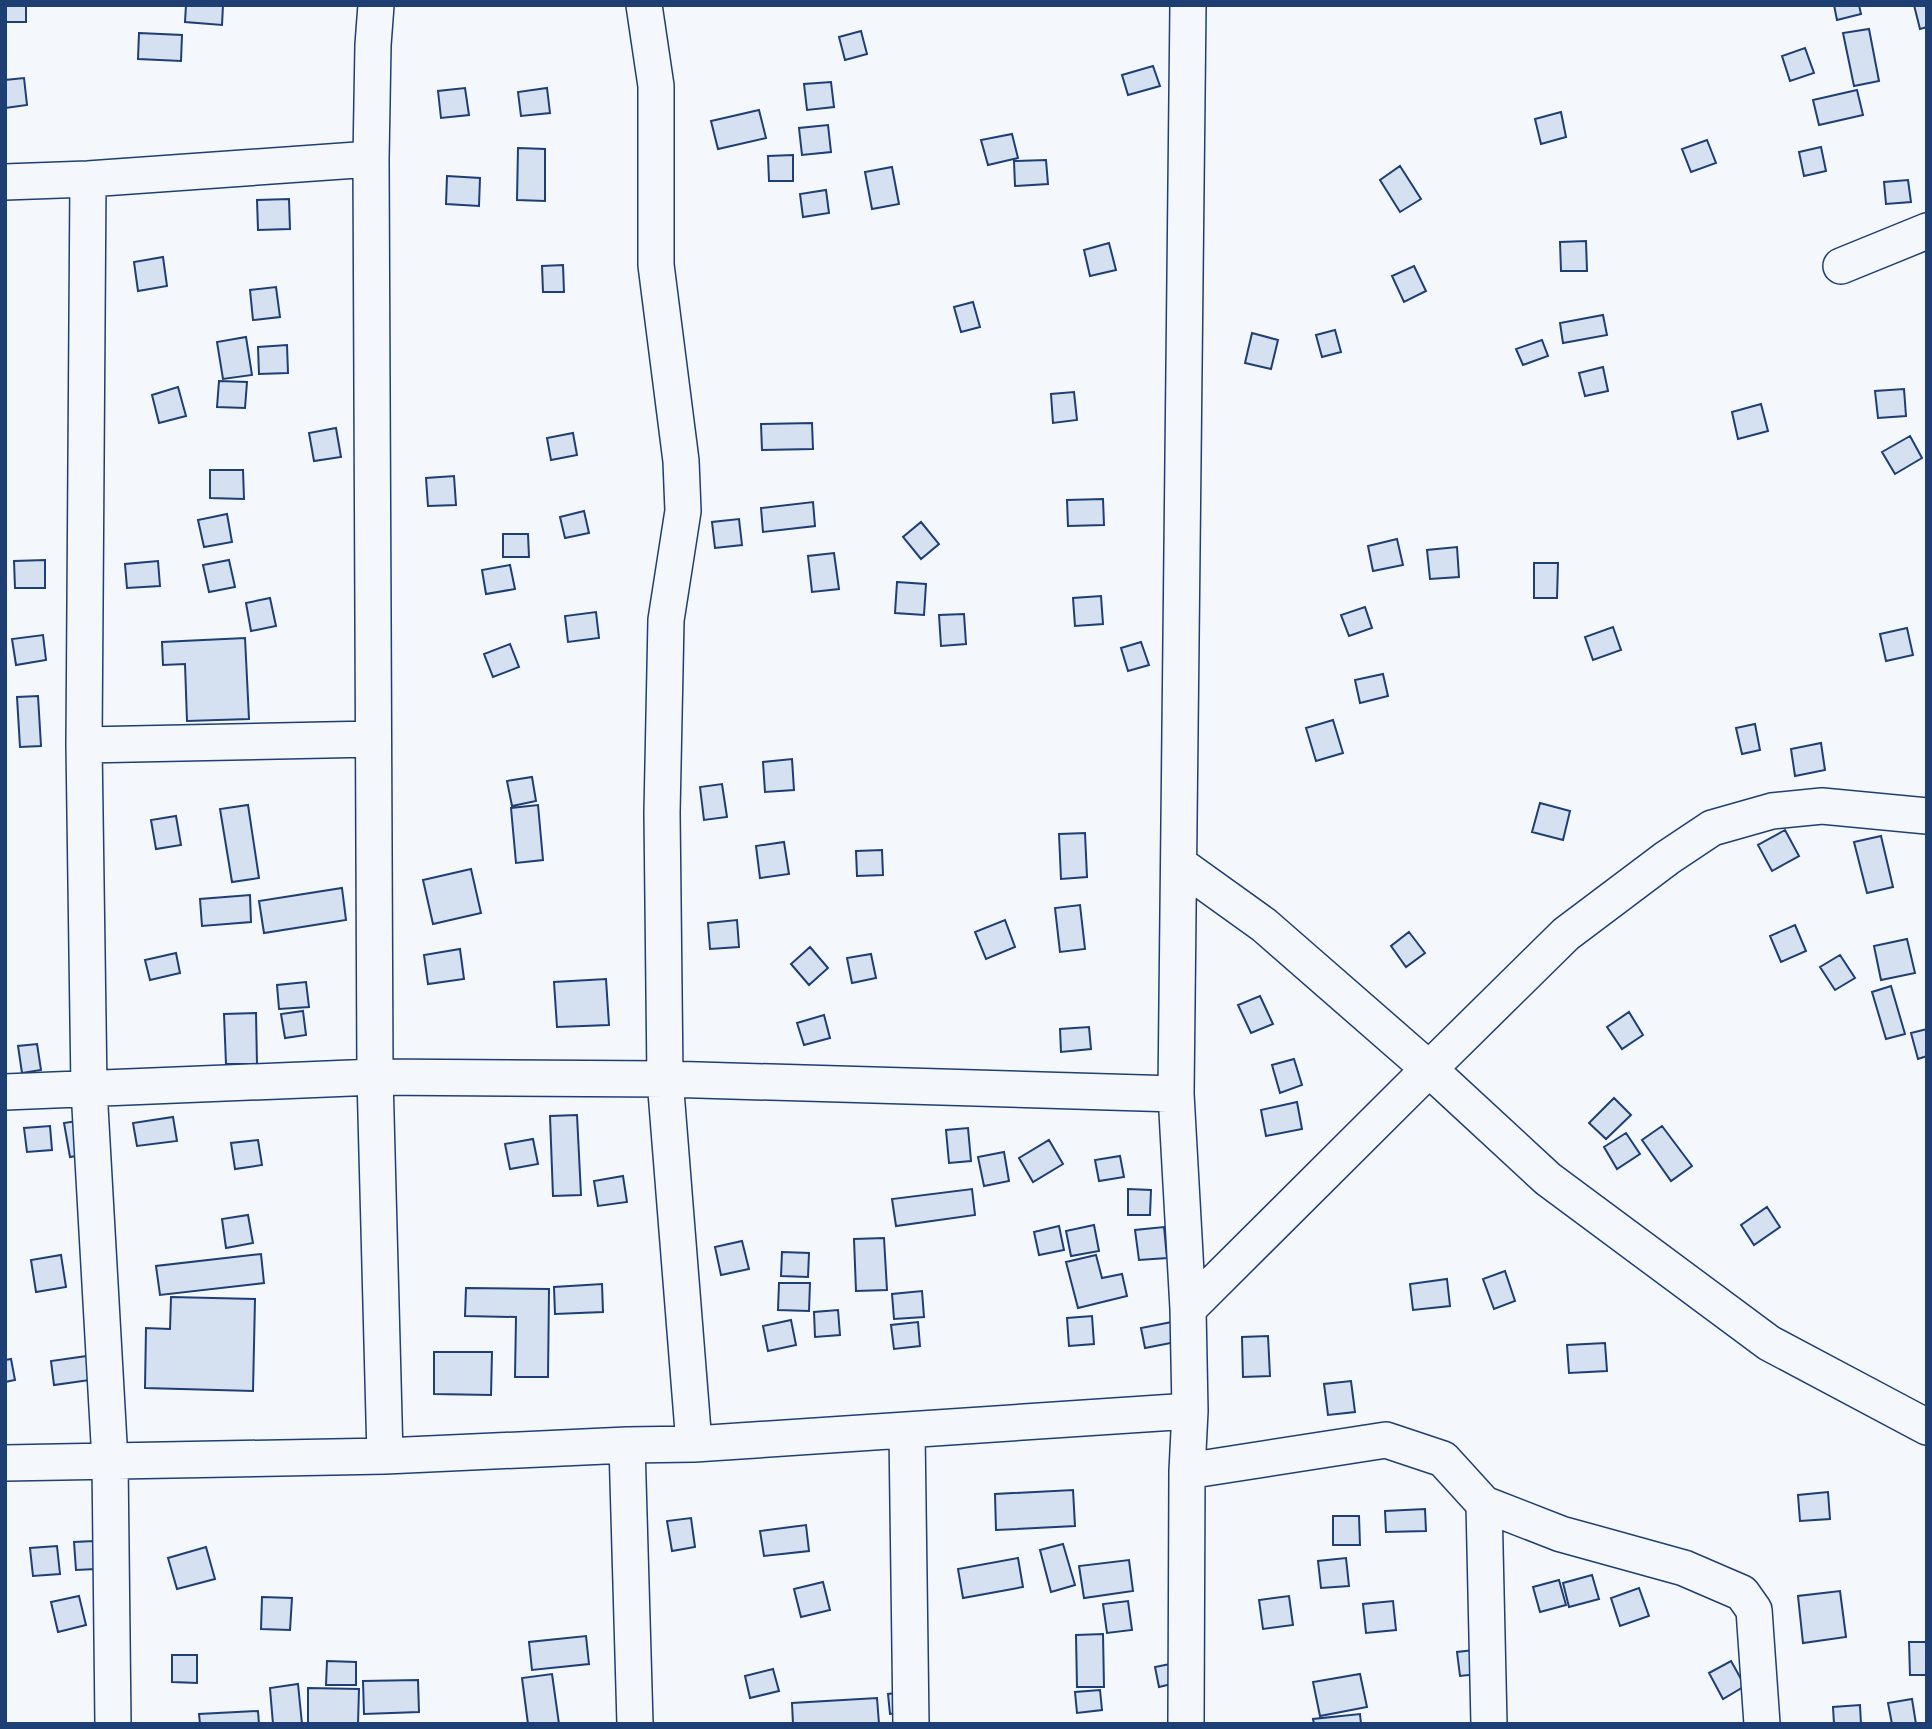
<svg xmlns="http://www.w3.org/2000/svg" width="1932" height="1729" font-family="'Roboto Condensed',sans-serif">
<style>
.building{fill:#d5e0f0;stroke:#1d3f73;stroke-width:2}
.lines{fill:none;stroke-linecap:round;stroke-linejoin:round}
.minor-casing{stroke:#1d3f73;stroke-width:38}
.minor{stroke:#f4f7fb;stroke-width:35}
</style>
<rect width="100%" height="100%" fill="#f4f7fb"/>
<path class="building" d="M5,5H26V22H5Z
M186,5H223L222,25L185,22Z
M1834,5H1859L1861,14L1837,20Z
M1914,5H1927V27L1920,29Z
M1869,29L1879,81L1854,86L1843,33Z
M861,31L867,54L845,60L839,37Z
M139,33L182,35L181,61L138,59Z
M1805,48L1814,73L1790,81L1782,56Z
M1153,66L1160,86L1128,95L1122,75Z
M24,78L27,105L5,108V80Z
M831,82L834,107L807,110L804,84Z
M465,88L469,115L441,118L438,91Z
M547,88L550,113L521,116L518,92Z
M1857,90L1863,115L1819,125L1813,100Z
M759,110L766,138L718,149L711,121Z
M1561,112L1566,137L1541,144L1535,119Z
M828,125L831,152L802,155L799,128Z
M1012,134L1018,158L988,165L981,140Z
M1707,140L1716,163L1691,172L1682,149Z
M1821,147L1826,171L1804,176L1799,152Z
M518,148L545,149V201L517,200Z
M793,155V181H769L768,156Z
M1046,160L1048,184L1015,186L1014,161Z
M1400,166L1421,199L1400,212L1380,180Z
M892,167L899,204L872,209L865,172Z
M447,176L480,178L479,206L446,204Z
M1908,180L1911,202L1886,204L1884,182Z
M826,190L829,213L803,217L800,194Z
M289,199L290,229L258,230L257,200Z
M1586,241L1587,271H1561L1560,242Z
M1109,243L1116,270L1090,276L1084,250Z
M163,257L167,286L138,291L134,262Z
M563,265L564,292H543L542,266Z
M1414,266L1426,291L1404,302L1392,276Z
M276,287L280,317L253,320L250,290Z
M973,302L980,327L961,332L954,307Z
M1603,315L1607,335L1563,343L1560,323Z
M1335,330L1341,352L1322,357L1316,335Z
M1252,333L1278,340L1271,369L1245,363Z
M246,337L252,375L223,379L217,342Z
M1542,340L1548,356L1523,365L1516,349Z
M287,345L288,373L259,374L258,347Z
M1603,367L1608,391L1585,396L1579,373Z
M219,381L247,382L245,408L217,407Z
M178,387L186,416L159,423L152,395Z
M1904,389L1906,416L1878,418L1875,391Z
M1074,392L1077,420L1053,423L1051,394Z
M1761,404L1768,431L1738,439L1732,412Z
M812,423L813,449L762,450L761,424Z
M336,428L341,457L314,461L309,433Z
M573,433L577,455L551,460L547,438Z
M1910,436L1922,458L1895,474L1882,452Z
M210,470H243L244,499L210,498Z
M454,476L456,505L428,506L426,478Z
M1103,499L1104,525L1068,526L1067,500Z
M813,502L815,526L763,532L761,508Z
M584,511L589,533L565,538L560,517Z
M227,514L232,542L204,547L198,520Z
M739,519L742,545L715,548L712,522Z
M921,522L939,544L921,559L903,537Z
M503,534H528L529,557H503Z
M1397,539L1403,565L1373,571L1368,546Z
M1457,547L1459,577L1430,579L1427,550Z
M834,553L839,589L812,592L808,556Z
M45,560V588H15L14,561Z
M229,560L235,587L209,592L203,565Z
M158,561L160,586L127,588L125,564Z
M1534,563H1558L1557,598H1534Z
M510,565L515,589L486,594L482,570Z
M897,582L926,584L924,615L895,613Z
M1101,596L1103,624L1075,626L1073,598Z
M270,598L276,626L251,631L246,603Z
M1365,607L1372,628L1349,636L1341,615Z
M596,612L599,638L568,642L565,616Z
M964,614L966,644L941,646L939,615Z
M1613,627L1621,650L1593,660L1585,637Z
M1907,628L1913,655L1886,661L1880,634Z
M43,635L46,660L16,665L12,639Z
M245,638L249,719L187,721L185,664L163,665L162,642Z
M1141,642L1149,665L1128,671L1121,648Z
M510,644L519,667L493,677L484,654Z
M1383,674L1388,696L1360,703L1355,680Z
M38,696L41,746L20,747L17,697Z
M1333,720L1343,753L1316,761L1306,728Z
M1755,724L1760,750L1742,754L1736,728Z
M1821,743L1825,770L1795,776L1791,749Z
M792,759L794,790L765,792L763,762Z
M532,777L536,801L512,806L507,781Z
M722,784L727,817L704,820L700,787Z
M1540,803L1570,811L1563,840L1532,832Z
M248,805L259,878L232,882L220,809Z
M538,805L543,860L516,863L511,808Z
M176,816L181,845L156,849L151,820Z
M1785,830L1799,856L1772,871L1758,845Z
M1085,833L1087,877L1061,879L1059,834Z
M1881,836L1893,887L1867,893L1854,842Z
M784,842L789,874L760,878L756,846Z
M882,850L883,875L857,876L856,851Z
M471,869L481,913L433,924L423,880Z
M342,888L346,920L264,933L259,901Z
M250,895L251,922L202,926L200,899Z
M1080,905L1085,949L1060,952L1055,908Z
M737,920L739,947L710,949L708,923Z
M1005,920L1015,947L986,959L975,932Z
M1795,925L1806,951L1781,962L1770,936Z
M1409,932L1425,953L1406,967L1391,946Z
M1907,939L1915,973L1881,980L1874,946Z
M810,947L828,968L809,985L791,964Z
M460,949L464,979L428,984L424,955Z
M176,953L180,973L150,980L145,960Z
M871,954L876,978L852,983L847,958Z
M1840,955L1855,978L1835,990L1820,967Z
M606,979L609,1025L557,1027L554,982Z
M306,982L309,1007L279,1009L277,985Z
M1891,986L1905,1034L1886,1039L1872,992Z
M1260,996L1273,1024L1251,1033L1238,1005Z
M303,1011L306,1035L285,1038L281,1014Z
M1629,1012L1643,1035L1622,1049L1607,1027Z
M256,1013L257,1064H226L224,1014Z
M824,1015L830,1038L804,1045L797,1023Z
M1089,1027L1091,1049L1061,1052L1060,1029Z
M1927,1029V1056L1918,1059L1911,1033Z
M37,1044L41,1070L22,1073L18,1046Z
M1294,1059L1302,1085L1280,1093L1272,1065Z
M1614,1098L1631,1115L1606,1139L1589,1123Z
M1297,1102L1302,1129L1266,1136L1261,1110Z
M577,1115L581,1195L553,1196L550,1116Z
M173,1117L177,1141L137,1146L133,1123Z
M90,1119L95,1153L70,1157L64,1123Z
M50,1126L52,1150L27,1152L24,1128Z
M1662,1126L1692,1166L1671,1181L1642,1140Z
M968,1128L971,1161L949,1163L946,1130Z
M1626,1133L1640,1154L1617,1169L1604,1147Z
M533,1139L538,1164L510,1169L505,1144Z
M258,1140L262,1165L235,1169L231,1143Z
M1049,1140L1063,1164L1033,1182L1019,1158Z
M1004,1152L1009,1181L984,1186L978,1157Z
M1120,1156L1124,1177L1099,1181L1095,1160Z
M623,1176L627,1202L598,1206L594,1181Z
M972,1189L975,1215L896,1226L892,1199Z
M1128,1189L1151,1190L1150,1215H1128Z
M1767,1207L1780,1227L1754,1245L1741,1225Z
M248,1215L253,1243L226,1248L222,1219Z
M1094,1225L1099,1251L1071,1256L1066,1231Z
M1059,1226L1064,1250L1039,1255L1034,1232Z
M1164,1227L1167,1258L1139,1260L1135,1230Z
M884,1238L887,1290L856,1291L854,1239Z
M742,1241L749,1269L721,1275L715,1247Z
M782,1252L809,1253L808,1277L781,1276Z
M261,1254L264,1283L160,1295L156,1266Z
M61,1255L66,1287L36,1292L31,1260Z
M1096,1255L1102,1278L1122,1274L1127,1296L1078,1308L1066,1262Z
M1505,1271L1515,1301L1494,1309L1483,1279Z
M1447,1279L1450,1306L1413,1310L1410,1284Z
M779,1283H810L809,1311L778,1310Z
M602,1284L603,1312L555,1314L554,1287Z
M466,1288L549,1289L548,1377H515L516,1317L465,1316Z
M922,1291L924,1317L894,1319L892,1294Z
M171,1297L255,1299L253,1391L145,1388L146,1328L170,1329Z
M838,1310L840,1335L815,1337L814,1312Z
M1092,1316L1094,1344L1069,1346L1067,1318Z
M791,1320L796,1345L768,1351L763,1326Z
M1177,1321L1181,1341L1145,1348L1141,1328Z
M918,1322L920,1346L894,1349L891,1325Z
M1268,1336L1270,1376L1243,1377L1242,1337Z
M1605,1343L1607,1371L1569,1373L1567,1345Z
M434,1352H492L491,1395L434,1394Z
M94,1355L97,1379L54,1385L51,1361Z
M11,1359L15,1380L5,1382V1360Z
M1351,1381L1355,1412L1328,1415L1324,1384Z
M1073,1490L1075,1526L996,1530L995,1494Z
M1828,1492L1830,1519L1800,1521L1798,1495Z
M1425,1509L1426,1531L1386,1532L1385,1511Z
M1333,1516H1359L1360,1545H1333Z
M691,1518L695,1547L672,1551L667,1521Z
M806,1525L809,1551L764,1556L760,1531Z
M94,1541L96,1569L76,1570L74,1542Z
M1063,1544L1075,1585L1051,1592L1040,1550Z
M57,1546L60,1574L33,1576L30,1548Z
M206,1547L215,1579L177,1589L168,1558Z
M1018,1558L1023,1587L963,1598L958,1569Z
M1346,1558L1349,1586L1321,1588L1318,1561Z
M1129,1560L1133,1591L1084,1598L1079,1566Z
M1592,1575L1599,1599L1569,1607L1563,1583Z
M1559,1580L1566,1605L1540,1612L1533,1587Z
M823,1582L830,1610L801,1617L794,1589Z
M1639,1588L1649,1616L1620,1626L1611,1598Z
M1840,1591L1846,1637L1803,1643L1798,1596Z
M79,1596L86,1625L58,1632L51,1602Z
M1289,1596L1293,1625L1263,1629L1259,1600Z
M262,1597L292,1598L290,1630L261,1629Z
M1128,1601L1132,1630L1107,1633L1103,1604Z
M1393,1601L1396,1630L1366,1633L1363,1604Z
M1103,1634L1104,1687H1077L1076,1635Z
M586,1636L589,1664L532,1670L529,1642Z
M1909,1642H1927V1675H1910Z
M1483,1649L1487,1673L1460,1676L1457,1652Z
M172,1655H197V1683L172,1682Z
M327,1661L356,1662V1685H326Z
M1731,1661L1745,1686L1723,1699L1709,1673Z
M1180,1662L1184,1681L1159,1687L1155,1667Z
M773,1669L779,1691L750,1698L745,1676Z
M552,1674L559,1724H528L522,1678Z
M1360,1674L1367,1707L1320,1716L1313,1682Z
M418,1680L419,1712L364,1714L363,1681Z
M298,1684L302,1724H273L270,1688Z
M308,1688L359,1689L358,1724H308Z
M1100,1690L1102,1710L1077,1713L1075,1692Z
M914,1691L916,1711L890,1714L888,1694Z
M877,1698L879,1724H793L792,1703Z
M1912,1699L1916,1724H1892L1888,1703Z
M1860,1705L1861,1724H1834L1833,1707Z
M258,1711L259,1724H200L199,1714Z
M1360,1714L1361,1724H1314L1313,1719Z"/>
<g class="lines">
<defs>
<path id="minor" d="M376,5L373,45L371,159L375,1077L385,1456
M644,5L656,86V265L681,461L683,511L666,620L662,813L665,1079L694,1444
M88,179L84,745L89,1089L110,1461L113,1724
M5,182L88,179L371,159
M1841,266L1927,231
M84,745L373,739
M1179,864L1264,925L1429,1069L1548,1179L1769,1343L1927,1427
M5,1092L375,1077L665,1079L1176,1094
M1188,1309L1429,1069L1566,934L1667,858L1712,828L1772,811L1822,806L1927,816
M907,1431L911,1724
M627,1445L635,1724
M5,1463L385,1456L627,1445L694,1444L1190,1411
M1187,1471L1386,1440L1443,1459L1484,1504L1561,1534L1684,1568L1742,1593L1754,1610L1762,1724
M1484,1504L1489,1724
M1186,1724L1187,1471L1190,1411L1188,1309L1176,1094L1188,5"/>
</defs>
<use href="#minor" class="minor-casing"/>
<use href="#minor" class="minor"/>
</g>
<rect width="1932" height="1729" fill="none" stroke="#1d3f73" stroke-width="14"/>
</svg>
